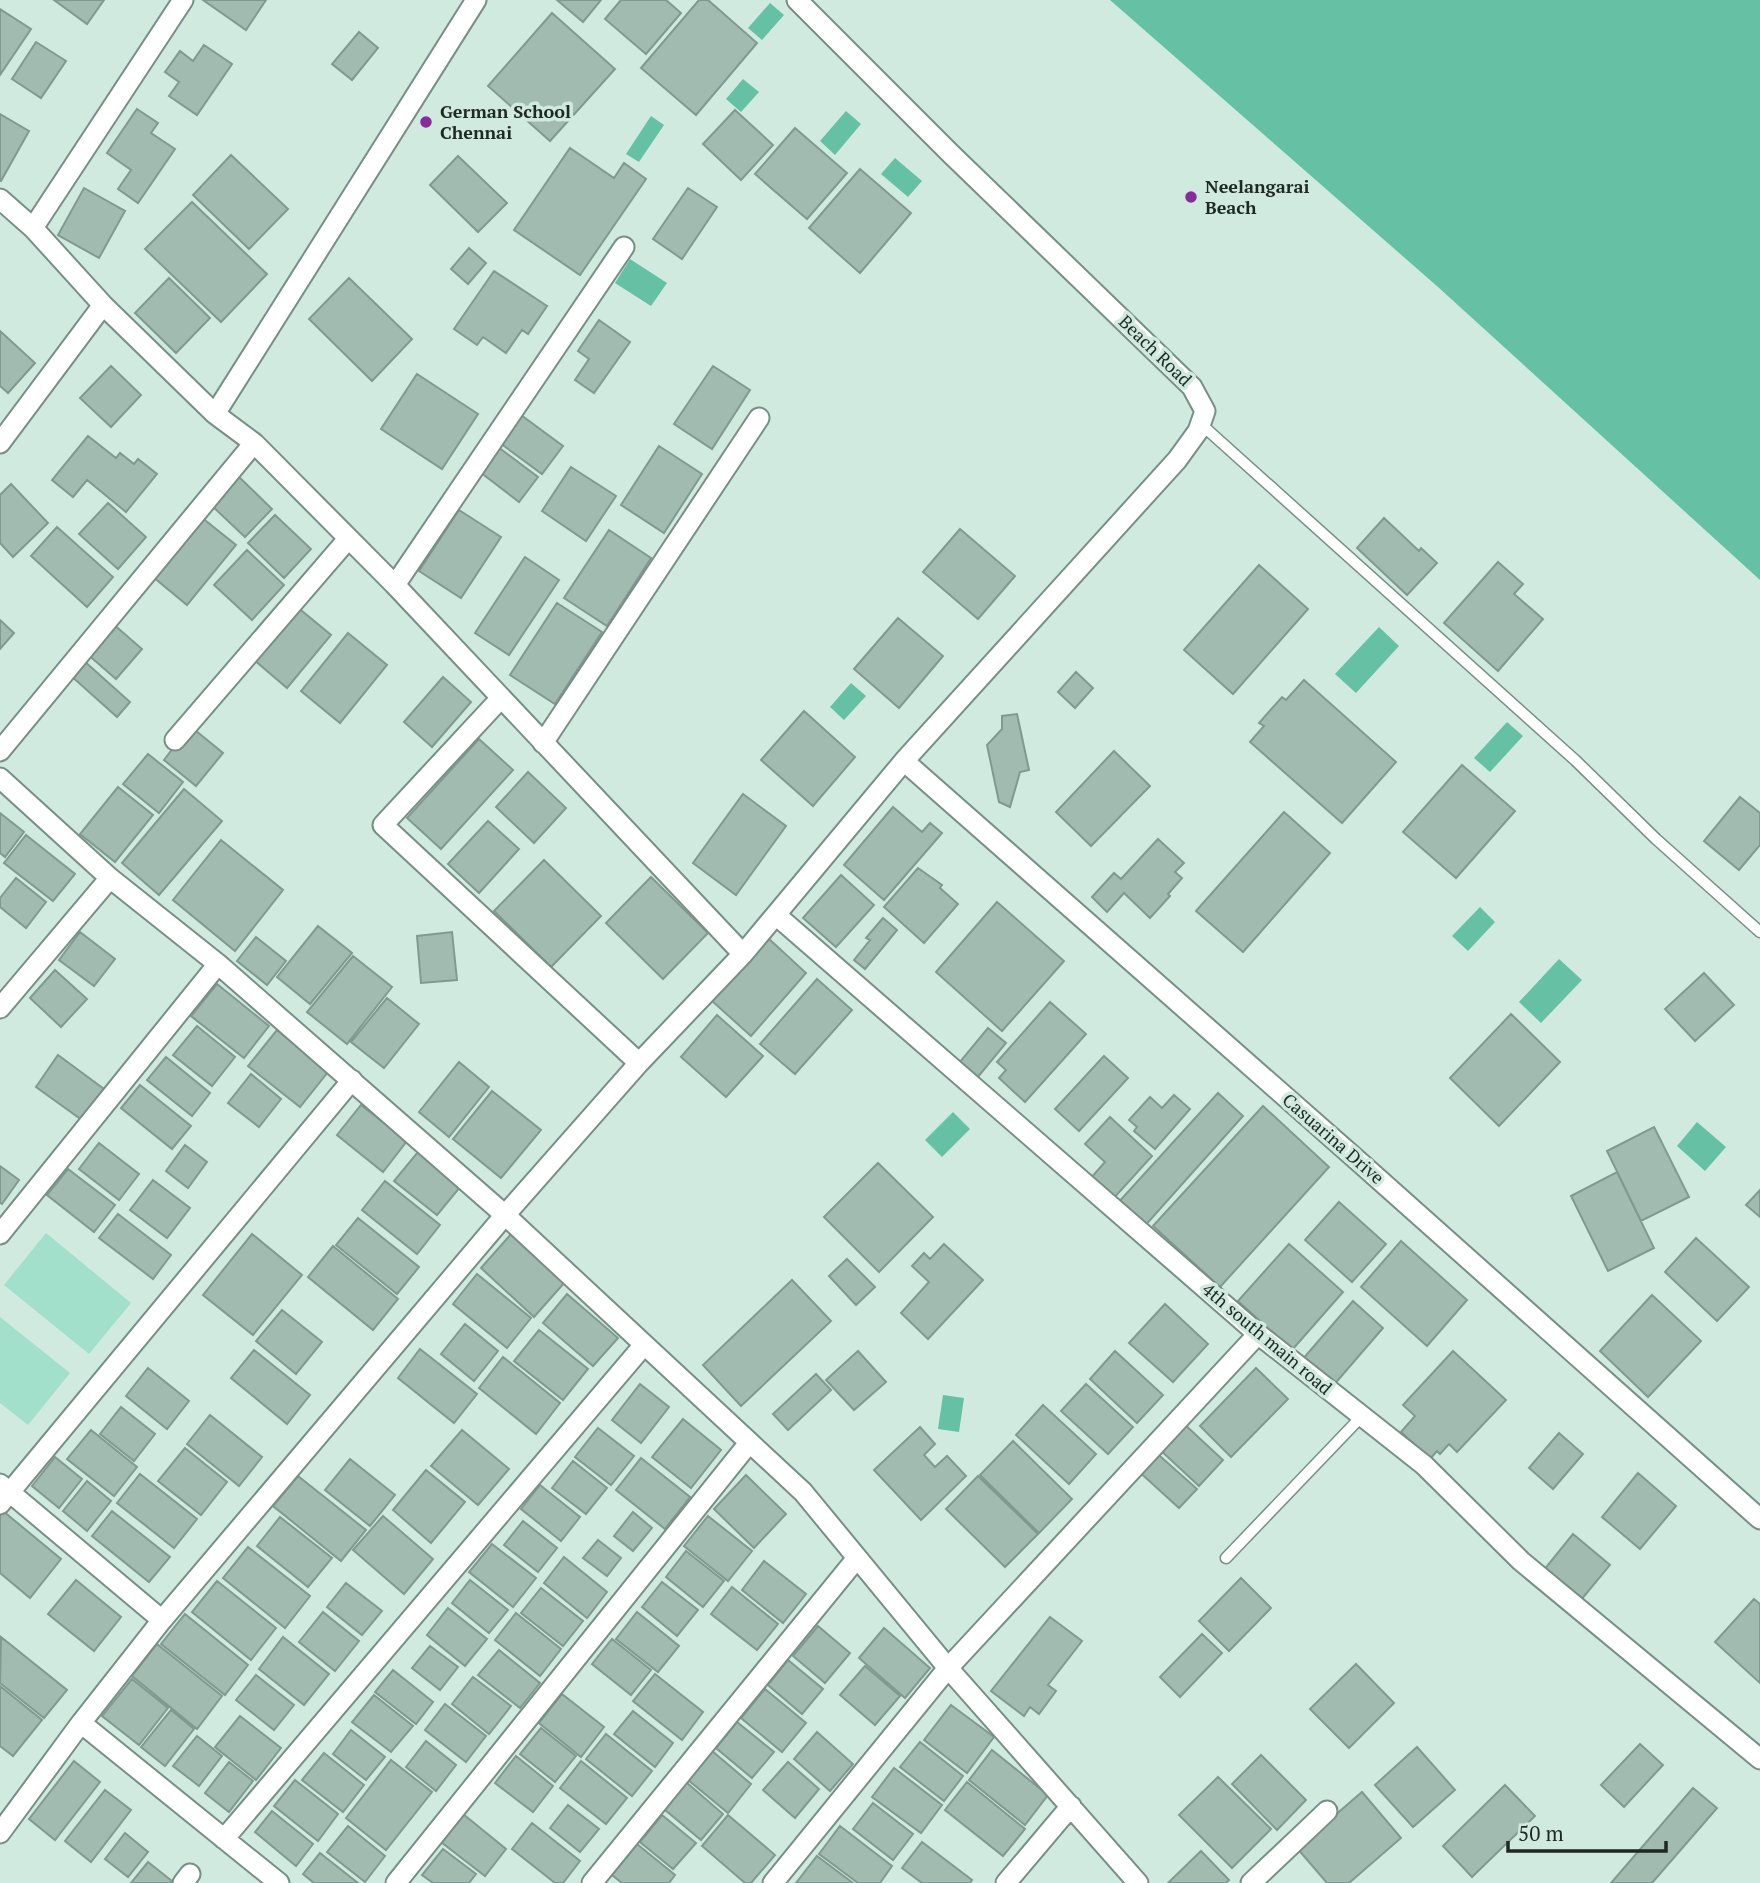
<svg xmlns="http://www.w3.org/2000/svg" width="1760" height="1883" font-family="'PT Serif',serif">
<style>
.green{fill:#a3e0cb}
.water{fill:#66c0a3}
.building{fill:#a2bbb1;stroke:#819a91;stroke-width:2}
.lines{fill:none;stroke-linecap:round;stroke-linejoin:round}
.lane-casing{stroke:#778f86;stroke-width:13}
.street-casing{stroke:#778f86;stroke-width:23}
.lane{stroke:#fff;stroke-width:10}
.street{stroke:#fff;stroke-width:19}
.poi-dot{fill:#872d99;stroke:#d0eae0;stroke-width:2.5}
.labels{text-anchor:middle;stroke-width:7;stroke-linejoin:round;paint-order:stroke}
.poi-label{font-size:18px;font-weight:bold;fill:#1e2824;stroke:#d0eae0;text-anchor:start}
.street-label{font-size:18px;fill:#1e2824;stroke:#d0eae0}
</style>
<rect width="100%" height="100%" fill="#d0eae0"/>
<path class="green" d="M46,1233L131,1303L89,1354L4,1285Z
M0,1317L70,1373L28,1425L0,1403Z"/>
<path class="water" d="M1110,0H1760V580L1438,287Z
M770,3L784,15L762,40L748,28Z
M743,79L759,92L741,112L726,99Z
M846,111L861,124L835,155L820,141Z
M651,116L664,125L639,162L626,154Z
M895,158L922,181L908,197L881,174Z
M630,259L667,283L651,306L615,283Z
M1379,627L1399,646L1356,693L1335,674Z
M851,683L866,696L844,720L830,707Z
M1507,722L1523,736L1490,772L1474,758Z
M1480,907L1495,922L1468,951L1452,936Z
M1559,959L1582,980L1541,1023L1519,1002Z
M953,1112L970,1129L942,1157L925,1140Z
M1697,1122L1726,1147L1705,1171L1677,1146Z
M943,1395L964,1398L959,1432L938,1429Z"/>
<path class="building" d="M54,0H104L87,24Z
M203,0H266L246,30Z
M557,0H601L583,22Z
M621,0H666L681,13L646,54L605,19Z
M699,0H708L757,43L696,115L641,68Z
M0,9L31,29L0,75Z
M552,13L615,69L550,141L488,86Z
M359,32L378,48L352,80L332,64Z
M36,42L66,61L41,98L12,79Z
M204,45L232,64L197,115L169,96L179,82L165,72L180,51L193,61Z
M137,109L158,123L151,133L175,149L138,203L118,189L131,170L107,153Z
M735,110L773,145L741,180L703,144Z
M0,114L29,131L1,181H0Z
M795,128L847,173L807,219L755,174Z
M570,148L614,178L624,163L646,179L580,275L514,230Z
M231,155L288,209L249,249L193,195Z
M458,156L507,203L478,232L430,185Z
M860,169L911,213L860,273L809,228Z
M84,188L125,211L99,258L58,235Z
M688,188L717,207L682,259L653,239Z
M192,202L267,274L221,322L145,249Z
M469,248L486,263L468,284L451,269Z
M494,271L547,306L528,334L522,330L506,353L483,337L477,345L454,329Z
M169,278L210,318L176,353L135,313Z
M349,278L412,339L372,381L309,319Z
M599,320L630,342L594,393L575,380L589,359L578,351Z
M0,331L35,363L8,393L0,386Z
M111,366L141,395L111,427L80,398Z
M713,366L750,390L712,449L674,424Z
M417,374L478,414L442,469L381,429Z
M521,415L563,446L542,474L500,443Z
M88,436L116,458L120,453L134,464L138,459L157,474L126,512L87,480L73,497L52,480Z
M659,446L702,474L664,533L621,505Z
M498,447L538,477L519,502L480,472Z
M571,467L616,496L586,541L542,511Z
M237,475L272,509L245,537L210,504Z
M11,484L48,523L13,557L0,543V495Z
M108,503L146,537L118,569L79,534Z
M459,510L501,537L461,598L419,571Z
M275,515L311,549L284,578L248,543Z
M201,517L236,545L187,605L152,576Z
M1384,518L1419,551L1421,548L1437,563L1407,595L1357,548Z
M57,527L113,577L87,607L31,556Z
M960,529L1015,576L978,619L923,572Z
M609,530L651,558L607,626L564,598Z
M247,550L284,585L252,620L214,585Z
M525,557L559,580L509,655L475,633Z
M1498,562L1523,584L1514,594L1543,619L1498,671L1444,623Z
M1259,565L1308,609L1233,694L1184,650Z
M557,603L602,632L555,704L510,675Z
M296,606L331,635L287,688L253,659Z
M898,618L943,656L899,708L854,669Z
M0,620L14,633L0,649Z
M112,623L142,649L116,679L86,653Z
M348,633L387,665L340,723L301,691Z
M83,660L130,702L117,717L70,675Z
M1076,672L1093,688L1075,708L1058,692Z
M443,677L471,702L432,747L404,722Z
M1304,680L1396,762L1342,823L1250,742L1264,726L1259,723L1282,697L1286,700Z
M804,711L855,757L813,806L761,760Z
M1017,714L1029,770L1020,772L1010,807L999,802L987,745L1002,729V716Z
M190,726L223,753L196,786L164,760Z
M479,739L513,770L441,849L407,818Z
M1114,751L1150,786L1091,846L1056,812Z
M148,754L183,782L159,813L123,784Z
M1462,765L1515,811L1456,878L1403,832Z
M528,772L566,808L534,843L496,807Z
M118,787L153,815L115,862L80,834Z
M184,789L222,821L159,895L122,863Z
M743,794L786,826L736,895L693,863Z
M1740,797L1760,813V845L1739,870L1704,841Z
M893,807L922,832L930,823L942,833L884,900L844,865Z
M1284,812L1330,853L1243,952L1196,911Z
M0,813L24,832L5,857L0,853Z
M488,821L519,849L479,893L448,864Z
M26,835L75,874L53,901L4,863Z
M1158,839L1184,863L1175,872L1182,878L1168,894L1170,896L1150,918L1124,893L1107,912L1092,897L1114,873L1121,879Z
M221,840L283,890L235,951L173,900Z
M544,860L601,916L551,967L494,911Z
M918,868L942,885L940,888L958,904L924,943L884,907Z
M841,875L874,905L836,947L803,918Z
M651,877L708,933L663,979L606,923Z
M16,878L46,902L26,928L0,907V898Z
M997,902L1064,961L1002,1031L936,972Z
M883,918L897,930L865,969L854,960L870,940L866,938Z
M318,926L352,953L310,1004L277,977Z
M80,932L115,959L94,986L59,960Z
M452,932L457,980L421,983L417,936Z
M256,937L286,961L267,985L237,961Z
M768,938L806,973L751,1036L712,1001Z
M353,956L392,987L347,1044L307,1012Z
M55,970L87,999L61,1027L30,998Z
M1704,973L1734,1005L1695,1041L1665,1009Z
M817,979L852,1010L795,1074L760,1044Z
M217,984L269,1026L244,1058L191,1016Z
M387,998L419,1024L384,1068L351,1042Z
M1050,1002L1086,1034L1025,1102L999,1078L1006,1070L997,1062Z
M1511,1014L1560,1062L1499,1126L1450,1078Z
M717,1015L763,1056L726,1097L681,1057Z
M197,1026L235,1057L212,1086L173,1055Z
M988,1028L1006,1043L977,1078L959,1063Z
M277,1030L328,1072L300,1107L248,1066Z
M58,1055L104,1089L82,1120L36,1087Z
M1104,1056L1128,1078L1079,1131L1055,1109Z
M166,1057L210,1093L192,1116L147,1080Z
M459,1062L489,1087L449,1137L419,1112Z
M251,1074L281,1099L259,1127L228,1103Z
M140,1085L191,1126L172,1149L121,1108Z
M492,1091L541,1130L501,1178L453,1139Z
M1218,1093L1243,1116L1142,1229L1116,1205Z
M1174,1095L1190,1109L1155,1149L1134,1131L1137,1127L1129,1120L1150,1097L1162,1108Z
M361,1105L407,1141L383,1172L337,1135Z
M1263,1106L1329,1167L1220,1287L1153,1226Z
M1110,1117L1152,1156L1112,1200L1090,1179L1105,1162L1085,1144Z
M1654,1127L1689,1197L1641,1221L1607,1151Z
M99,1143L139,1174L119,1200L79,1169Z
M185,1145L207,1162L188,1188L166,1171Z
M418,1152L461,1186L437,1215L394,1181Z
M878,1163L933,1217L879,1272L824,1217Z
M0,1166L19,1180L2,1204L0,1203Z
M68,1169L115,1205L94,1232L47,1195Z
M1617,1172L1654,1248L1608,1271L1571,1196Z
M153,1180L190,1208L167,1238L130,1210Z
M385,1181L440,1225L417,1254L362,1210Z
M1760,1190V1217L1746,1205Z
M1339,1202L1386,1244L1352,1282L1305,1240Z
M118,1214L171,1255L153,1279L99,1238Z
M358,1218L419,1267L397,1294L336,1245Z
M512,1233L565,1282L534,1317L481,1268Z
M252,1234L302,1275L253,1335L203,1295Z
M1696,1238L1749,1287L1717,1321L1665,1272Z
M1401,1241L1467,1300L1427,1346L1361,1287Z
M944,1244L983,1280L928,1339L901,1313L929,1282L912,1266L924,1253L930,1259Z
M1289,1244L1343,1292L1292,1350L1238,1301Z
M333,1246L398,1299L373,1330L308,1277Z
M847,1259L875,1287L856,1305L829,1276Z
M477,1274L531,1318L507,1348L453,1304Z
M792,1280L831,1321L741,1406L703,1365Z
M567,1294L618,1338L593,1366L543,1323Z
M1652,1295L1701,1341L1648,1397L1600,1351Z
M1353,1301L1383,1328L1332,1387L1302,1360Z
M1165,1304L1208,1344L1173,1382L1129,1343Z
M282,1310L322,1342L296,1374L256,1341Z
M465,1324L498,1351L474,1381L441,1354Z
M539,1330L588,1369L563,1400L514,1361Z
M420,1349L477,1394L454,1423L398,1378Z
M254,1350L310,1395L287,1424L231,1378Z
M858,1351L886,1382L854,1410L826,1380Z
M1115,1351L1163,1395L1137,1423L1090,1379Z
M1453,1351L1506,1400L1457,1452L1449,1444L1440,1454L1437,1451L1430,1459L1401,1432L1415,1416L1403,1405Z
M503,1357L560,1403L536,1434L479,1388Z
M148,1368L189,1401L167,1429L126,1396Z
M1256,1368L1288,1399L1231,1457L1200,1426Z
M816,1374L831,1390L788,1430L773,1414Z
M640,1384L669,1407L641,1443L612,1420Z
M1086,1384L1133,1427L1108,1454L1061,1411Z
M1043,1405L1096,1454L1069,1484L1016,1435Z
M121,1407L155,1434L134,1461L100,1434Z
M210,1415L262,1457L239,1486L187,1444Z
M683,1419L721,1450L691,1488L652,1457Z
M1182,1422L1223,1460L1199,1486L1158,1448Z
M920,1427L935,1444L924,1455L935,1467L947,1456L966,1476L921,1520L874,1470Z
M598,1428L634,1456L611,1485L575,1457Z
M91,1430L137,1467L114,1496L67,1459Z
M462,1430L509,1469L478,1505L431,1466Z
M1559,1433L1583,1454L1553,1489L1529,1468Z
M1013,1441L1072,1499L1039,1533L980,1475Z
M185,1448L227,1482L201,1515L158,1481Z
M1152,1449L1197,1489L1179,1508L1135,1468Z
M55,1457L82,1479L59,1508L32,1486Z
M641,1458L690,1497L665,1529L616,1490Z
M350,1459L395,1495L370,1526L325,1490Z
M573,1461L607,1488L586,1514L552,1488Z
M426,1470L465,1502L431,1543L393,1510Z
M1638,1473L1676,1506L1640,1549L1602,1517Z
M140,1474L197,1519L174,1548L117,1503Z
M746,1475L786,1514L754,1548L714,1509Z
M298,1476L366,1530L341,1561L273,1506Z
M978,1476L1038,1534L1005,1567L946,1509Z
M87,1481L111,1501L87,1531L63,1511Z
M540,1485L580,1517L561,1541L521,1509Z
M3,1511L61,1559L30,1598L0,1573V1515Z
M112,1511L170,1557L149,1582L92,1536Z
M633,1512L652,1528L633,1551L614,1536Z
M383,1516L433,1559L404,1594L353,1550Z
M708,1516L752,1551L728,1581L684,1546Z
M280,1517L332,1558L308,1587L257,1546Z
M523,1521L557,1548L538,1572L504,1545Z
M1573,1534L1610,1565L1576,1606L1539,1576Z
M598,1540L621,1558L607,1576L583,1558Z
M492,1544L536,1578L513,1607L469,1572Z
M248,1547L310,1596L285,1628L223,1578Z
M686,1551L724,1581L703,1607L666,1577Z
M564,1557L607,1592L587,1618L544,1583Z
M764,1561L806,1594L783,1623L742,1590Z
M1241,1578L1271,1608L1229,1651L1199,1621Z
M76,1580L121,1617L94,1651L48,1614Z
M470,1580L508,1610L489,1633L452,1603Z
M217,1581L276,1628L251,1660L192,1612Z
M662,1582L698,1610L677,1636L642,1607Z
M346,1583L382,1611L362,1635L327,1607Z
M732,1587L778,1624L757,1650L711,1614Z
M541,1588L583,1621L563,1646L521,1613Z
M1754,1599L1760,1604V1683L1715,1642Z
M448,1608L487,1639L465,1666L427,1635Z
M323,1612L359,1641L335,1671L299,1642Z
M637,1612L679,1646L658,1672L616,1639Z
M516,1613L561,1649L540,1676L495,1640Z
M185,1614L248,1665L225,1695L161,1644Z
M1050,1617L1082,1641L1048,1685L1056,1691L1039,1714L1030,1707L1024,1716L991,1691Z
M818,1626L850,1653L825,1683L793,1656Z
M884,1628L930,1668L905,1698L859,1658Z
M1202,1634L1222,1653L1180,1697L1160,1677Z
M1,1637L67,1690L44,1718L0,1683Z
M283,1637L329,1674L304,1705L259,1669Z
M612,1639L651,1670L631,1695L592,1664Z
M157,1644L222,1696L197,1729L132,1676Z
M430,1646L458,1667L440,1690L412,1668Z
M499,1650L540,1683L520,1708L478,1675Z
M788,1660L823,1689L802,1714L768,1685Z
M1356,1664L1394,1703L1349,1748L1310,1709Z
M865,1666L900,1696L875,1725L840,1695Z
M393,1670L433,1702L416,1724L375,1692Z
M655,1674L703,1712L682,1740L633,1701Z
M256,1675L294,1705L274,1730L236,1700Z
M473,1677L511,1706L489,1734L452,1704Z
M132,1679L168,1708L139,1745L102,1716Z
M0,1686L42,1720L13,1756L0,1746Z
M765,1689L806,1723L782,1752L741,1718Z
M562,1694L604,1727L581,1757L539,1723Z
M374,1695L413,1726L391,1752L352,1722Z
M445,1704L486,1736L466,1762L425,1730Z
M951,1705L994,1737L967,1773L924,1740Z
M171,1710L194,1729L165,1766L141,1747Z
M633,1711L673,1743L655,1767L614,1734Z
M240,1716L281,1748L256,1780L215,1747Z
M737,1722L774,1752L752,1778L716,1748Z
M541,1728L576,1756L555,1782L520,1754Z
M351,1730L385,1757L366,1780L333,1754Z
M817,1732L853,1764L830,1791L794,1759Z
M606,1734L652,1771L632,1796L586,1759Z
M197,1736L222,1756L199,1786L173,1766Z
M426,1741L456,1765L436,1791L406,1767Z
M920,1742L963,1776L944,1801L900,1767Z
M1640,1744L1663,1765L1624,1807L1601,1785Z
M1417,1747L1455,1790L1413,1827L1375,1785Z
M711,1750L751,1784L728,1813L687,1779Z
M992,1750L1048,1795L1025,1825L969,1780Z
M324,1753L364,1785L343,1812L302,1780Z
M1261,1755L1306,1800L1277,1830L1232,1784Z
M516,1756L553,1786L533,1812L495,1783Z
M391,1760L432,1792L386,1850L346,1818Z
M74,1761L100,1782L55,1840L29,1819Z
M581,1761L627,1798L606,1824L560,1788Z
M229,1762L253,1781L229,1812L205,1793Z
M788,1762L819,1789L795,1818L763,1790Z
M894,1768L942,1805L921,1833L872,1797Z
M1218,1777L1271,1829L1232,1868L1179,1815Z
M295,1780L338,1814L318,1841L274,1806Z
M686,1782L723,1814L701,1840L664,1809Z
M967,1782L1025,1829L1003,1856L945,1810Z
M1505,1785L1535,1816L1472,1877L1443,1846Z
M1693,1788L1717,1808L1652,1883H1611Z
M105,1790L131,1810L91,1862L65,1841Z
M1362,1792L1401,1838L1349,1883H1327L1297,1848Z
M873,1803L913,1834L893,1860L853,1829Z
M568,1805L599,1829L580,1852L550,1828Z
M272,1811L313,1844L296,1866L255,1832Z
M463,1814L506,1849L485,1876L441,1842Z
M662,1815L696,1843L673,1869L640,1842Z
M728,1815L775,1855L751,1883H745L702,1846Z
M532,1823L580,1861L563,1883H555L512,1849Z
M348,1826L385,1856L365,1882L327,1852Z
M840,1826L892,1866L880,1883H858L819,1854Z
M125,1833L148,1852L128,1877L105,1859Z
M922,1842L972,1880L970,1883H922L902,1868Z
M637,1844L675,1875L669,1883H622L612,1875Z
M443,1849L476,1874L469,1883H433L422,1875Z
M1201,1851L1229,1880L1226,1883H1168Z
M320,1853L358,1883H314L303,1874Z
M817,1856L853,1883H796Z
M148,1862L172,1881L170,1883H131Z"/>
<g class="lines">
<defs>
<path id="lane" d="M1202,425L1575,760L1656,839L1760,932
M1226,1558L1362,1416"/>
<path id="street" d="M0,199L33,228L103,305L215,414L254,443L395,585L743,954
M33,228L183,0
M215,414L476,0
M0,443L103,305
M395,585L624,247
M501,698L383,825L639,1063
M175,740L348,539
M543,743L759,418
M0,751L254,443
M904,761L1356,1159L1760,1519
M0,778L110,878L218,964L505,1215L803,1492L948,1668L1138,1883
M776,915L1258,1334L1424,1465L1521,1561L1760,1759
M0,1008L110,878
M0,1234L218,964
M0,1484L162,1620
M0,1504L352,1080
M81,1723L279,1883
M0,1833L81,1723L162,1620L505,1215L639,1063L743,954L904,761L1177,460L1198,431L1205,411L1192,387L951,154L797,0
M224,1839L643,1346
M183,1883L190,1874
M396,1883L749,1443
M592,1883L857,1558
M773,1883L948,1668L1258,1334
M1006,1883L1071,1806
M1251,1883L1327,1811"/>
</defs>
<use href="#lane" class="lane-casing"/>
<use href="#street" class="street-casing"/>
<use href="#lane" class="lane"/>
<use href="#street" class="street"/>
</g>
<g class="poi-dot">
<circle cx="426" cy="122" r="7"/>
<circle cx="1191" cy="197" r="7"/>
</g>
<g class="labels">
<g class="poi-label">
<text x="440" y="118">German School<tspan x="440" dy="21">Chennai</tspan></text>
<text x="1205" y="193">Neelangarai<tspan x="1205" dy="21">Beach</tspan></text>
</g>
<g class="street-label">
<text transform="translate(1155 351) rotate(44)" y="6">Beach Road</text>
<text transform="translate(1333 1139) rotate(41)" y="6">Casuarina Drive</text>
<text transform="translate(1267 1339) rotate(40)" y="6">4th south main road</text>
</g>
</g>
<path d="M1508 1841v10h158v-10" fill="none" stroke="#1e2824" stroke-width="3.5"/>
<text x="1518" y="1841" font-size="21" fill="#1e2824" stroke="#d0eae0" stroke-width="5" paint-order="stroke">50 m</text>
</svg>
